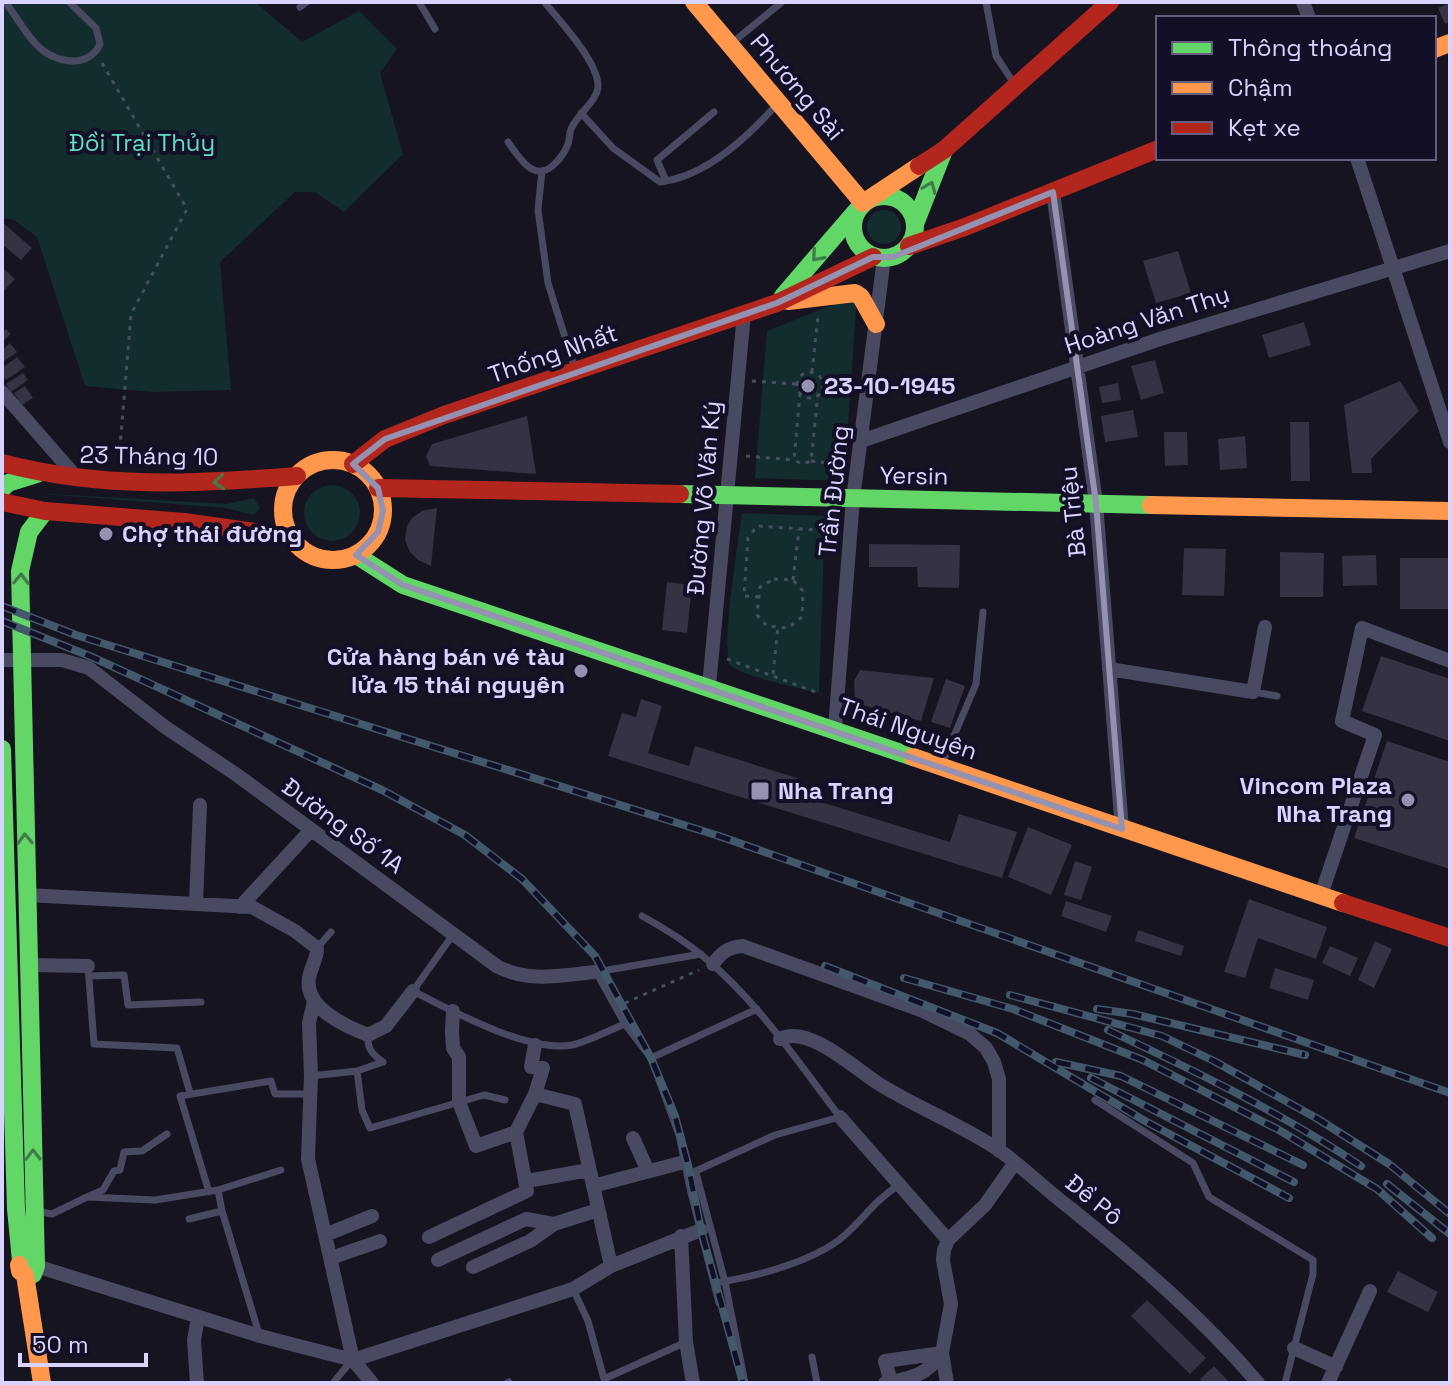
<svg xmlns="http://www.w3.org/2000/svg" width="1452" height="1385" font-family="'Space Grotesk',sans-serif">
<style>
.green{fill:#132c2d}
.building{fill:#343243}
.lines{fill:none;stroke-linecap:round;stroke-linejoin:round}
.path{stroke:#44505f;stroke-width:3;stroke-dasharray:4 6;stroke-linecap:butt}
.lane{stroke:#4a4962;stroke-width:7}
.street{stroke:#4a4962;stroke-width:14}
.fast{stroke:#63d668;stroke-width:18}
.slow{stroke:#ff974d;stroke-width:18}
.jam{stroke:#b3261e;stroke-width:18}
.rail-casing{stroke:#43596b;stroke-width:8}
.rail{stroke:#130f26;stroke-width:5;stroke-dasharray:15;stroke-linecap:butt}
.oneway{stroke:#3f7c4a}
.marked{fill:none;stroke:#9591b1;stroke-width:6;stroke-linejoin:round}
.poi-dot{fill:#9591b1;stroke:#130f26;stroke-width:3}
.labels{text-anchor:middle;stroke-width:8;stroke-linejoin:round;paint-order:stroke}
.street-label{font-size:24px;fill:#d9d4ff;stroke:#130f26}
.park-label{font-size:24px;fill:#5fe0c0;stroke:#130f26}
.poi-label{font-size:24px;font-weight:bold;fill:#d9d4ff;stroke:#130f26;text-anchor:start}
</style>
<rect width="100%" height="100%" fill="#161421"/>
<path class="green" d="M2,2H255L302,42L359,11L397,49L380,73L403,154L344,212L315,192H295L220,262L231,390L153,392L85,386L37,237L14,220L2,218Z
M867 227a17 17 0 1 1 34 0a17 17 0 1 1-34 0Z
M857,295L844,481L755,478L767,331Z
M304 513a28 28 0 1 1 56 0a28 28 0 1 1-56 0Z
M31,493L227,504L254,498L260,508L254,515L226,508Z
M742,513L825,516L819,693C802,689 742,676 731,666C720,655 739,535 742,513Z"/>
<path class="building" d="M1450,3V22L1445,24L1438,8Z
M2,222L32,248L21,260L2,244Z
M1178,251L1191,293L1156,303L1143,261Z
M2,267L15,279L2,293Z
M1304,322L1311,345L1269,358L1262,335Z
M6,329L11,334L2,342V333Z
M10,343L17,352L2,363V350Z
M17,357L25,367L6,380L2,376V368Z
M1155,360L1164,393L1141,400L1131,366Z
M23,373L28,380L11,392L6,384Z
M1400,381L1419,411L1371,459L1372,473H1352L1344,405Z
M1118,383L1121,400L1102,403L1099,387Z
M25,386L33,398L22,405L14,393Z
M1133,410L1138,437L1105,442L1101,416Z
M527,416L536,474L430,466L426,456L432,444Z
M1290,422H1309L1310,481H1291Z
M1164,432H1187L1188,465L1165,466Z
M1245,436L1247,468L1220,470L1218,439Z
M437,508L431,566L418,560L410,552L405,540L407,526L412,518L422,511Z
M869,544L960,545L959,588L918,587L917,567H869Z
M1184,548L1226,549L1224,596L1182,595Z
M1280,552L1324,553L1323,597H1280Z
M1376,555L1377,585L1343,586L1342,556Z
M1400,558H1450V609H1400Z
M667,582L692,585L687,633L662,630Z
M1381,656L1450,679V741L1362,711Z
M860,670L934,678L921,721L855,703L854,681Z
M946,679L965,686L950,728L931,722Z
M641,699L662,706L648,753L689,766L695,746L797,778L792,793L950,842L959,814L1017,832L1002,878L608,756L622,713L636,717Z
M1387,741L1450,762V869L1354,838Z
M1028,827L1072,845L1051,895L1008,877Z
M1075,861L1092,867L1081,900L1064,895Z
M1249,899L1327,927L1316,959L1258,938L1245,978L1224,972Z
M1066,901L1112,916L1106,932L1061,916Z
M1138,930L1184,946L1181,956L1135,941Z
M1375,941L1392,949L1374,988L1358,980Z
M1330,946L1358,958L1350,976L1322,963Z
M1275,968L1314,980L1308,1000L1269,988Z
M1398,1271L1438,1292L1428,1312L1387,1292Z
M1147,1300L1206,1358L1190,1374L1131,1316Z
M1214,1366L1230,1383H1203L1200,1379Z"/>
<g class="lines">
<path class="path" d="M102,63L187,209L131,314L119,459
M812,372L818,316
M797 385a13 13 0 1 1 26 0a13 13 0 1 1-26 0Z
M752,381L796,384
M823,386L851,388
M800,393L794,460L802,464L811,461L818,394
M746,456L794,460
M811,461L837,464
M774,579L793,580L803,591L802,617L788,628L767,626L757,615L760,587Z
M793,580L799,529
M759,597L744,596L748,538L757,526L833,531
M727,659L821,694
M773,674L778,626
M850,705L861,709
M625,1003L699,970"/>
<path class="lane" d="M5,2C26,28 36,61 75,61C87,60 95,55 100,44L96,28L69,2
M419,2L435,29
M986,2L996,56L1015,85
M300,7L307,2
M732,43L782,2
M581,113L613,148L660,182C706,177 748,137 777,104
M508,142C514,150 523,165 532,169C547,178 563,157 568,144C570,138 569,132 572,127C578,114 598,100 598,86C598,62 561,22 546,4
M542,171L538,210L548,283L574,366
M666,181L657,160L714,112
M1253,692L1277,696
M942,764L976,684L983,612
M642,916C664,928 685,941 704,957C758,1002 798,1062 840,1117L775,1135L687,1175
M452,936L413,991C452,1011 529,1053 572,1045C590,1041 609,1030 625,1024
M317,948L331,932
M701,954L596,972L625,1024L651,1058L679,1135L691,1193L719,1303
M88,966L94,1044L177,1048L190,1093
M89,976L124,975L128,1005L201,1002
M368,1035C367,1049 372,1054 383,1062
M651,1058L757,1009
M357,1071L362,1110L370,1128L484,1095L505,1100
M311,1076L357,1071L383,1062
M1095,1100L1193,1163L1209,1197L1313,1260V1274L1285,1383
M696,1173L725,1282L745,1383
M218,1190L222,1211L259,1334
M209,1192L180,1096L271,1081L275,1094H310
M89,1196L103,1190L114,1171L120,1170L124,1152L142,1151L167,1134
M37,1211L52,1214L87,1197L155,1200L218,1190L281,1170
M189,1219L222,1211
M721,1282C758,1276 809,1262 839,1240C862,1222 872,1202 899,1185
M573,1289L588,1321L604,1379L686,1342
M812,1357L817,1383
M333,1383L352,1360
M507,1383L509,1382"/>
<path class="street" d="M1303,2L1309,18
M1357,158L1450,442
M1053,192L1096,503L1122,829
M2,392L78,479
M861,441L1160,339L1450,251
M2,660H62L89,668L165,727L237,775L498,967C532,983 560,975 596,972
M1109,669L1253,692L1265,627
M709,686L744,314
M835,728L853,499L884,258
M27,895L252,907L295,931L317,948C317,959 311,967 309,978C304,1008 345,1026 368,1035L386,1026L413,991
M1321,895L1375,735L1342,721L1362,628L1450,661
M196,903L200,805
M240,907L310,831
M713,964C721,953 728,947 743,946L923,1011L970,1034L986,1048L994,1062L999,1079V1151
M29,965L88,966
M314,1001L309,1023L311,1076L308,1159L353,1360L372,1383
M453,1011L452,1032L453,1048L459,1057V1102L476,1146L516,1132L535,1094L543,1068L531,1067L535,1045
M780,1039C807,1024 853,1067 876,1082C915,1107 960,1124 999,1150C1023,1167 1046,1190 1070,1208C1137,1262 1202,1317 1258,1383
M535,1094L575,1104L611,1266
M840,1117L948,1240
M633,1138L648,1171
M527,1181L589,1170
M593,1186L684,1162
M325,1235L372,1216
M681,1236L686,1342L693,1383
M429,1237L527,1191L516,1132
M331,1258L380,1241
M438,1260L526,1219L554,1224L598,1210
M36,1266L260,1336L353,1360L573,1289L611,1266L701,1230
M473,1267L530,1241L554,1224
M1294,1348L1336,1367
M891,1382L885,1361L942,1353
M197,1383L194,1340L198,1317
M885,1383C912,1378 926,1376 942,1353
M947,1383L942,1353L951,1304L943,1260L944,1250L948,1240L985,1205L1014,1164
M1328,1383L1370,1291"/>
<path class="fast" d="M853 227a31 31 0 1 1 62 0a31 31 0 1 1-62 0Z
M915,224L944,150
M783,296L857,210
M2,489L8,483L37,474
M680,494L1151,505
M356,555L403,585L913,757
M2,749L16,1209L21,1261
M25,1275L33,1274L36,1266L20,571L29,532L45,511"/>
<path class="slow" d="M694,2L863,203L919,166
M1434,49L1450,43
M788,301L855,293L861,297L876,324
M283 510a50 50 0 1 1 100 0a50 50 0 1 1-100 0Z
M1151,505L1450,511
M913,757L1343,903
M19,1265L20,1271L25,1275L42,1383"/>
<path class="jam" d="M919,166L944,150L1110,2
M909,246L965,227L1158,149
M2,463C100,489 197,484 297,476
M353,464L385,439L444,415L777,303L873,257
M378,488L680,494
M2,502L45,511L184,522L291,537
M1343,903L1450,938"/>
<defs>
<path id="rail" d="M2,606L76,635L719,836L1450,1093
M2,621L92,657L382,790L465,835L522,879L595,956L651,1058L675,1116L688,1165L701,1230L743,1383
M825,966L997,1033L1145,1121L1289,1198
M904,978L1013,1009L1143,1060L1279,1130L1377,1189L1432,1238
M1010,995L1162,1036L1214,1061L1318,1119L1389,1164L1450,1214
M1097,1009L1133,1014L1305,1055
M1108,1030C1195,1071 1280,1112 1361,1166
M1056,1062L1121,1076L1303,1165
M1091,1078L1294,1182
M1387,1184L1450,1234"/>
</defs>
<use href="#rail" class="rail-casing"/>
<use href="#rail" class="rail"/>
</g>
<defs><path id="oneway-chevron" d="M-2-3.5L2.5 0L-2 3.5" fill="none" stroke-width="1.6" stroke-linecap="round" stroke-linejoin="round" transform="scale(2)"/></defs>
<g class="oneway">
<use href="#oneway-chevron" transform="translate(930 187) rotate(-68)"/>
<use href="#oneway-chevron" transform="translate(817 256) rotate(131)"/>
<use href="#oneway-chevron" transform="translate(219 482) rotate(175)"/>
<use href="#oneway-chevron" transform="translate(21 579) rotate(-88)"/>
<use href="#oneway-chevron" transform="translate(25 839) rotate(-92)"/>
<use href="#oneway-chevron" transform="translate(33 1155) rotate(-91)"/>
</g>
<path class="marked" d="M1053,192L1096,503L1122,829L403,585L356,555L378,532L383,511L378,488L353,464L385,439L777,303L873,257H893Z"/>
<g class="poi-dot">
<circle cx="808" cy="386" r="8"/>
<circle cx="106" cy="534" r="8"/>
<circle cx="581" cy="671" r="8"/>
<rect x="750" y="781" width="20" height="20" rx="4"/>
<circle cx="1408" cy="800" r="8"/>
</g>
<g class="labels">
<g class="street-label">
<text transform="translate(797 87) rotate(50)" y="8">Phương Sài</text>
<text transform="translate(1147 320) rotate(-18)" y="8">Hoàng Văn Thụ</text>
<text transform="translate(553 354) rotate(-19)" y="8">Thống Nhất</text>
<text transform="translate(149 456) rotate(1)" y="8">23 Tháng 10</text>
<text transform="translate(914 476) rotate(1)" y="8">Yersin</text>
<text transform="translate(834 491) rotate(-84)" y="8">Trần Đường</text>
<text transform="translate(704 498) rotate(-85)" y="8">Đường Võ Văn Ký</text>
<text transform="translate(1073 512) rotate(-96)" y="8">Bà Triệu</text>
<text transform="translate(908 729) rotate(19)" y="8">Thái Nguyên</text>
<text transform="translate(343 826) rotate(36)" y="8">Đường Số 1A</text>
<text transform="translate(1094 1200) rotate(39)" y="8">Đề Pô</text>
</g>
<g class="park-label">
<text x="142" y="151">Đồi Trại Thủy</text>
</g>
<g class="poi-label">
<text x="824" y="394">23-10-1945</text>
<text x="122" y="542">Chợ thái đường</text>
<text x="565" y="665" text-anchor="end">Cửa hàng bán vé tàu<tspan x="565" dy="28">lửa 15 thái nguyên</tspan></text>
<text x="1392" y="794" text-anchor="end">Vincom Plaza<tspan x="1392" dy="28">Nha Trang</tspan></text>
<text x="778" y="799">Nha Trang</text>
</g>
</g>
<rect width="1452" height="1385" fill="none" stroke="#d9d4ff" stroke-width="8"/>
<rect x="1156" y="16" width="280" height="144" fill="#130f26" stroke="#625e7d" stroke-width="2"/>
<rect x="1172" y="42" width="40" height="12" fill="#63d668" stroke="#625e7d" stroke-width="2"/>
<text x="1228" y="56" font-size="24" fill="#d9d4ff">Thông thoáng</text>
<rect x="1172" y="82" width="40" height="12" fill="#ff974d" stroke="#625e7d" stroke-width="2"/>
<text x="1228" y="96" font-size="24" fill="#d9d4ff">Chậm</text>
<rect x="1172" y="122" width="40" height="12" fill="#b3261e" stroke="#625e7d" stroke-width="2"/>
<text x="1228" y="136" font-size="24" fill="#d9d4ff">Kẹt xe</text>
<path d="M20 1353v12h126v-12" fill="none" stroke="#d9d4ff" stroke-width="4"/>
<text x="32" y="1353" font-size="24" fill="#d9d4ff" stroke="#130f26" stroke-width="6" paint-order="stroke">50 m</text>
</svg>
